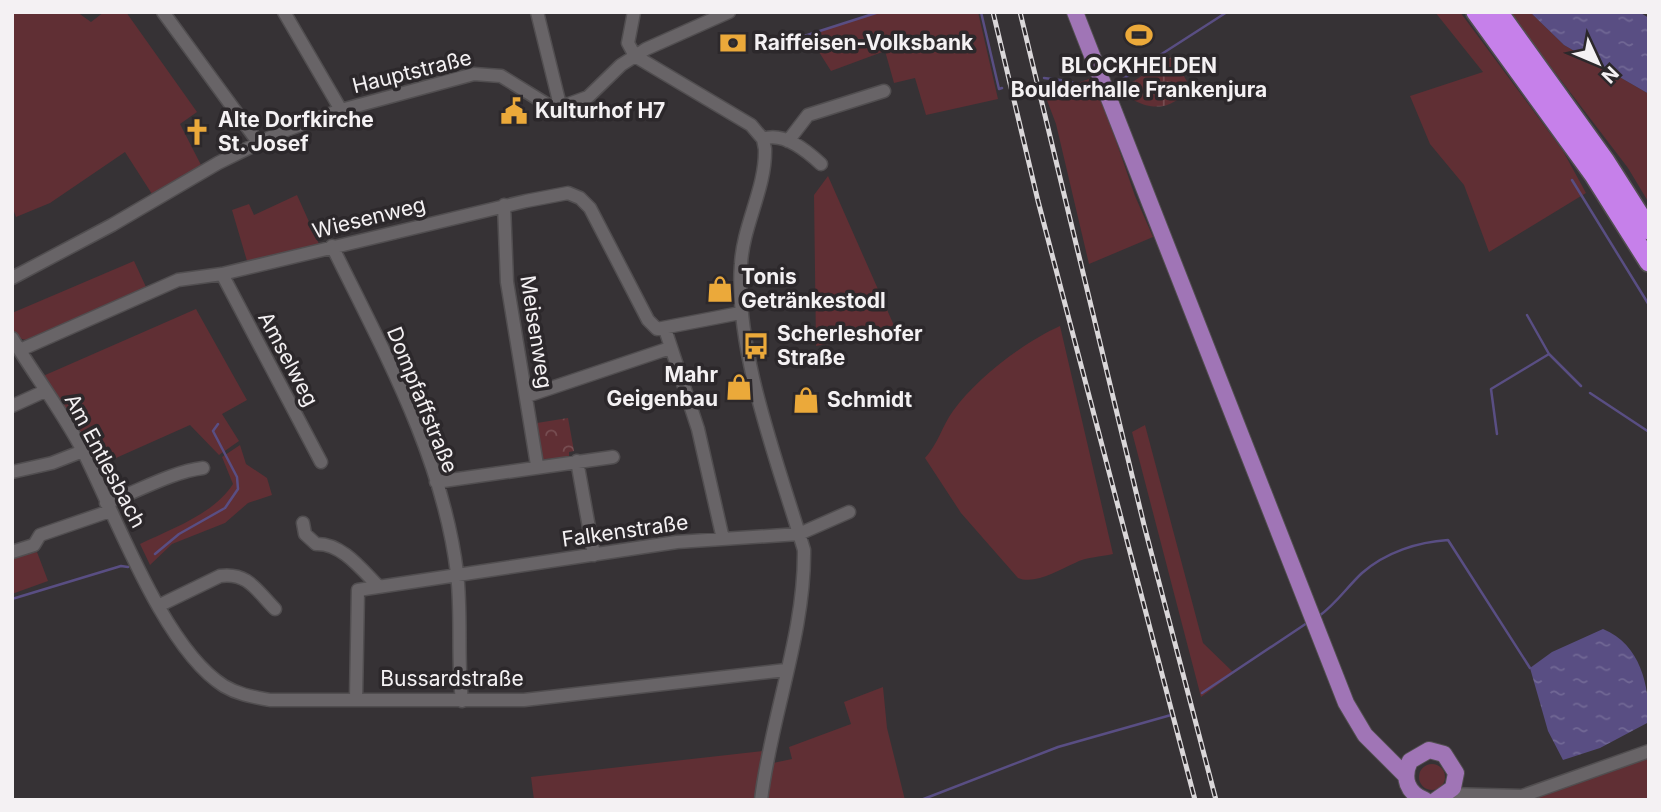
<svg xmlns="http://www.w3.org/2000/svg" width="1661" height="812" font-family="Inter,sans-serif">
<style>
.green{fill:#602f34}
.wetland{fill:url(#wetland-marsh)}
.park{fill:url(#park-crowns)}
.water{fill:url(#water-ripples)}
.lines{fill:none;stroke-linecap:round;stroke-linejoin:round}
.stream{stroke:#594e83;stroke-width:2.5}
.minor-casing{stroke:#514e50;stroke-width:15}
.major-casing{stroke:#514e50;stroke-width:18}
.highway-casing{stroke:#514e50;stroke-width:22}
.minor{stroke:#686467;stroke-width:12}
.major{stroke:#a075b6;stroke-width:16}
.highway{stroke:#c680ea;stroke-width:19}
.rail-casing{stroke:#dad7d9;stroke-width:5}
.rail{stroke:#2c282b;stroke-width:2.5;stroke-dasharray:8;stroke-linecap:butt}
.labels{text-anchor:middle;stroke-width:7;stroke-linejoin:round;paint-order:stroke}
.poi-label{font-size:21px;font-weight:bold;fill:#f4f1f3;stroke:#2c282b;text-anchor:start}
.street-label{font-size:21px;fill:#f4f1f3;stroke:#2c282b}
</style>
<defs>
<pattern id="wetland-marsh" width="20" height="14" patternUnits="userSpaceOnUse" patternTransform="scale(1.75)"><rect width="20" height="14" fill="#602f34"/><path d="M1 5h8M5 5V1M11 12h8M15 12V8" fill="none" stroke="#774e52"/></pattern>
<pattern id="park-crowns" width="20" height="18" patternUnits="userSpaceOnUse" patternTransform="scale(1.75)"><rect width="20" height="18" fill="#602f34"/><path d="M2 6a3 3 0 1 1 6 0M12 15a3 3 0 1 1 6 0" fill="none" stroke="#774e52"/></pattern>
<pattern id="water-ripples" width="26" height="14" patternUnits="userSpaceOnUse" patternTransform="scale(1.75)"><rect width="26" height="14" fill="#594e83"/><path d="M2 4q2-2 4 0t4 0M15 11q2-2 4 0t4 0" fill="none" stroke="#716895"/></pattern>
</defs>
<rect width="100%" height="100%" fill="#363235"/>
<path class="green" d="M12,12H77L91,22L104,12H126L197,112L180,124L201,165L152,194L125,152L50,203L16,217L12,206Z
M879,12H978L998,99L926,115L915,78L894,83L885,51L831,71L819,52L801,37Z
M1435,12H1460L1563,151L1586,193L1489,252L1464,185L1430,144L1410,96L1483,72Z
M1509,12H1530L1564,45L1649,94V203L1628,168Z
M1094,77L1135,196L1153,237L1089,264L1056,124L1045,95Z
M828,176L896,330L816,346L814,195Z
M297,195L319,244L247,261L232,210L249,204L254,215Z
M134,261L146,287L29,340C13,340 12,327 12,313Z
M196,309L247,400L222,414L239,441L219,455L190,425L98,466L43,376Z
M1060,326L1113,554C1101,557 1085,557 1075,563C1059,570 1035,585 1018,578L961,513L925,458C938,444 942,426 953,411C976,379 1024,342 1060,326Z
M1145,425L1203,643L1234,673L1201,697L1132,432Z
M240,445L246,464L267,478L272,495L248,503L225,523L172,544L150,565L140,544C171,529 214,514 233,484L222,457Z
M37,552L48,581L12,594V558Z
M883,687L887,728L905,800H768L773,763L792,759L789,747L851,724L844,702Z
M763,751L755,800H534L531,777Z
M1649,758V800H1517Z
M1419 777a13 13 0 1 1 26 0a13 13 0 1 1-26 0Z"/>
<path class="wetland" d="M1173,56L1192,91C1184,95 1176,102 1167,105C1151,110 1129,102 1123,88Z"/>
<path class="park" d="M568,418L574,451L569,452V458L543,459L537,423Z"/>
<path class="water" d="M1530,12H1639L1649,18V94L1564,45Z
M1603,629C1641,645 1649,685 1649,722L1600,748L1563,760L1548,731L1530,668L1552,652Z"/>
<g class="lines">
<path class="stream" d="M981,12L999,89L1002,88
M801,37L879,12
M1044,78L1068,81L1094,91
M1115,84L1227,12
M1572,180L1649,305
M1527,315L1549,354
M1590,393L1649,432
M1497,434L1491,389L1549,354L1581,386
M155,554L179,534L225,508L238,489L237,477L213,431L218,424
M12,599L121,566L128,567
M1319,616C1336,604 1347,587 1362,573C1386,552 1418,542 1448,540L1530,668
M1202,693L1307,623
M921,800L1058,747L1171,715"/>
<defs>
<path id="minor" d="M163,12L258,142
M284,12L341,110
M537,12L560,105
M634,12L628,43L635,56L751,125L763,139L765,149C766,188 743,225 741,264C734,350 779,466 804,550C805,634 771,716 761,800
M763,139C783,131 807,151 821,164
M788,141L808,115L884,91
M504,205L507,282L537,465
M332,246C383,350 443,457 457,573C462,616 457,659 462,701
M222,274L321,462
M12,278L112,225L218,163L281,132L341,110L474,74L501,76L548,105L569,104L588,97L621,65L646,49L729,12
M665,329L698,429L723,539
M12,338C35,376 62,411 83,451C115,514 164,649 224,686C239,695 254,697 270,700H524L786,670
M20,350L178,280L222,274L526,201L568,193L580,198L590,208L648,320L657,329L740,313
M527,396L670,348
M12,406L45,391
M577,461L594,555
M12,472L52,463L83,451
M436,482L613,457
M106,503C137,492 171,472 203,468
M303,523L305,534L316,544C342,543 362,570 379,587
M12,552L34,545L40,535L110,511
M158,606L220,576C248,572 257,591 275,609
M356,698L358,590L677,542L799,534L849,512
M1448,794L1522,796L1649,751"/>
<path id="major" d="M1075,12L1346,703L1365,735L1405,775
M1425,800C1407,793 1402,778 1410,761L1429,750L1444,754L1456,773L1453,788L1436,800"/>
<path id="highway" d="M1476,12L1594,175L1649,262
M1498,12L1605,161L1649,230"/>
</defs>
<use href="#minor" class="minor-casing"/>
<use href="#major" class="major-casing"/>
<use href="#highway" class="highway-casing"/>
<use href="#minor" class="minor"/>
<use href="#major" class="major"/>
<use href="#highway" class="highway"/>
<defs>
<path id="rail" d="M993,12L1038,201L1195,800
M1020,12L1144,525L1216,800"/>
</defs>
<use href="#rail" class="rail-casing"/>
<use href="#rail" class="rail"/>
</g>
<defs>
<symbol id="stadium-bare" viewBox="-9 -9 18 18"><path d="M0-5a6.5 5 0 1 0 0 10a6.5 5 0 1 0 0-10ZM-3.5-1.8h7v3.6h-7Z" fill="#eba93a" stroke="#2c282b" stroke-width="2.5" paint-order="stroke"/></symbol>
<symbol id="bank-bare" viewBox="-9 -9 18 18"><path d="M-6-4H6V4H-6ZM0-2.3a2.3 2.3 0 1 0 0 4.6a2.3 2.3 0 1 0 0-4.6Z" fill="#eba93a" stroke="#2c282b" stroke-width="2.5" paint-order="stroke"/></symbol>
<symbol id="civic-bare" viewBox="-9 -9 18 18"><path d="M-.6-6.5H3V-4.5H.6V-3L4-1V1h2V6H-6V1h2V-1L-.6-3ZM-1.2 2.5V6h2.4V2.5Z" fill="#eba93a" stroke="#2c282b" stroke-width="2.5" paint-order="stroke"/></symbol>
<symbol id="church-bare" viewBox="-9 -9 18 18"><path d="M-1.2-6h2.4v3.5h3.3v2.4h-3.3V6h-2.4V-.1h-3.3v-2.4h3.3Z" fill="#eba93a" stroke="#2c282b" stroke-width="2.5" paint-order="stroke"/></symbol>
<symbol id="shop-bare" viewBox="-9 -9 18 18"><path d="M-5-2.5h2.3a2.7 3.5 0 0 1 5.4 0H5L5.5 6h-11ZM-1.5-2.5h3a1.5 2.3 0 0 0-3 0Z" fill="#eba93a" stroke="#2c282b" stroke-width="2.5" paint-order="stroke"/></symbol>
<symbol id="bus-bare" viewBox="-9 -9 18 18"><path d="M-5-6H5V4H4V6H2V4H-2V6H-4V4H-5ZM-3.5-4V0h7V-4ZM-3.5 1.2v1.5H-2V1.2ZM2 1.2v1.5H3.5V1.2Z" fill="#eba93a" stroke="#2c282b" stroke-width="2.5" paint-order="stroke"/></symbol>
</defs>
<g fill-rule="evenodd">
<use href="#stadium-bare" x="1120" y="16" width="38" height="38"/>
<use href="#bank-bare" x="714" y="24" width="38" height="38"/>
<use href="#civic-bare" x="495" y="92" width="38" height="38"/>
<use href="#church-bare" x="178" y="113" width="38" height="38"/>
<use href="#shop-bare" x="701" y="270" width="38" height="38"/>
<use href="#bus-bare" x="737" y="327" width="38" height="38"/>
<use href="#shop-bare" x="720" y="368" width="38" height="38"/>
<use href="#shop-bare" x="787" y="381" width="38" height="38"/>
</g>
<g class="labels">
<g class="poi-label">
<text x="754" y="50">Raiffeisen-Volksbank</text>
<text x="1139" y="73" text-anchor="middle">BLOCKHELDEN<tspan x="1139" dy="24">Boulderhalle Frankenjura</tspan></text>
<text x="535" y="118">Kulturhof H7</text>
<text x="218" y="127">Alte Dorfkirche<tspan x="218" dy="24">St. Josef</tspan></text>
<text x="741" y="284">Tonis<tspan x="741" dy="24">Getränkestodl</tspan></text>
<text x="777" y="341">Scherleshofer<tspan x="777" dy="24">Straße</tspan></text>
<text x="718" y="382" text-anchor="end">Mahr<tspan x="718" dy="24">Geigenbau</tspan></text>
<text x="827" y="407">Schmidt</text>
</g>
<g class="street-label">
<text transform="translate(412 72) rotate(-14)" y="7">Hauptstraße</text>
<text transform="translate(369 218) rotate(-14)" y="7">Wiesenweg</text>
<text transform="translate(536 332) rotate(81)" y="7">Meisenweg</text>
<text transform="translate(288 359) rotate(62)" y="7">Amselweg</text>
<text transform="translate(422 400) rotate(68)" y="7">Dompfaffstraße</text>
<text transform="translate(105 461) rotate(62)" y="7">Am Entlesbach</text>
<text transform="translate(625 531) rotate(-8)" y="7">Falkenstraße</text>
<text x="452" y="686">Bussardstraße</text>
</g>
</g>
<rect width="1661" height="812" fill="none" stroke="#f4f1f3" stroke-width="28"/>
<g transform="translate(1598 63) rotate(134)" stroke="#2c282b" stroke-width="5" paint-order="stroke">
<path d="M0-5L12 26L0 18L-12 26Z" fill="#f4f1f3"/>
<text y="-10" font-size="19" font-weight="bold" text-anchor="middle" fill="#f4f1f3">N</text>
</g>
</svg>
